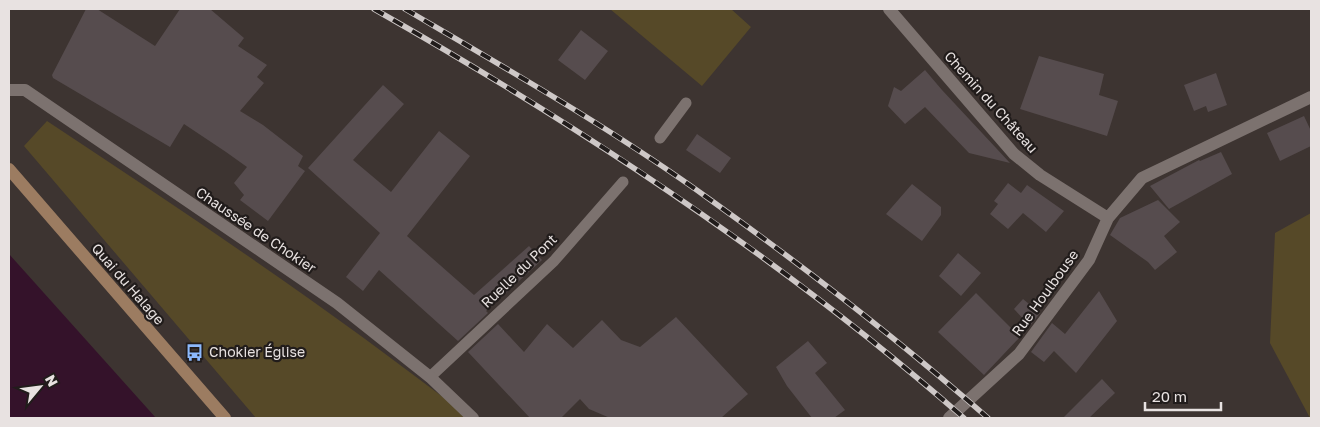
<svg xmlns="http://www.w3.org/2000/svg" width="1320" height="427" font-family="'Golos Text',sans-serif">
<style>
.green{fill:#564928}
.water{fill:#34122a}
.building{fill:#564c4e}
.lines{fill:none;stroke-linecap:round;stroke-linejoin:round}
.service{stroke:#7c726f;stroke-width:11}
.minor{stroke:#7c726f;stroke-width:12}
.secondary{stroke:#9c7c61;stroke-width:12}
.rail-casing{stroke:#cec8c7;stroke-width:5.5}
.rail{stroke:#211c1b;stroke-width:4;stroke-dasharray:11;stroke-linecap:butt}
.labels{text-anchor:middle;stroke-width:4.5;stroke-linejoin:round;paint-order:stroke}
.street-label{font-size:14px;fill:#e8e2e1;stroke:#211c1b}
.poi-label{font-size:14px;fill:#e8e2e1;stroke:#211c1b;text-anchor:start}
</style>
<rect width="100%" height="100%" fill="#3d3431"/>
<path class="green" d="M610,9H731L751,27L702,86Z
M47,121C191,216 334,312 470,418H256L24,146Z
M1311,213V418H1310L1270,343L1275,233Z"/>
<path class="water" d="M9,254L156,418H9Z"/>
<path class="building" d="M86,9H97L155,46L180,9H210L244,38L238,46L267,65L257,77L264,83L240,111L263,125L303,156L298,166L305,171L268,221L240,200L244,195L234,183L247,167L226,152L184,124L170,147L53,78L52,75Z
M581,30L608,51L585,80L558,60Z
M1039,56L1104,74L1099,95L1118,101L1107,136L1020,109Z
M925,70L942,90L1010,163L969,153L925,107L905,124L888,106L894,87L901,91Z
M1216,73L1227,105L1208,112L1206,106L1194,111L1184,85Z
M383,85L404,104L353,160L391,192L439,131L470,156L407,236L474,295L529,246L542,260L486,311L488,313L458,341L379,270L363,291L346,277L380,233L308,168Z
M1304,116L1311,131V146L1280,161L1267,133Z
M697,134L731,158L720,173L686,150Z
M1221,152L1232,174L1169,209L1150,186L1199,160L1200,161Z
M1008,183L1021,193L1027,185L1064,211L1046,232L1023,213L1008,229L990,214L998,204L994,201Z
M912,184L941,207V215L922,241L886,214Z
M1158,200L1180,222L1164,236L1177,252L1155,270L1148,262L1110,235L1120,218Z
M958,253L981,273L961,296L939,276Z
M1099,291L1117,321L1076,373L1054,351L1044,362L1031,352L1052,323L1065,334Z
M976,293L1020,337L984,375L938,332Z
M1023,299L1040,313L1030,326L1014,309Z
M676,317L748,394L721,418H610L589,409L580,399L561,418H530L468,352L498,324L524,352L547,324L573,348L602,320L621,340L640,347Z
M808,341L827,363L815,373L845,410L834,418H812L787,386L776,367Z
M1102,379L1115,393L1089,418H1063Z"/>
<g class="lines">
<path class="service" d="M660,138L686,103
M430,377L554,261L623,182"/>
<path class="minor" d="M889,9L1014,154L1040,175L1108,218
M9,90H25L337,303L430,377L473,418
M949,418L1019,354L1089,260L1108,218L1142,178L1311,97"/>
<path class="secondary" d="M9,169L225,418"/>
<defs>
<path id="rail" d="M374,9C582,127 784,260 964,418
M405,9C509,70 614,130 712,201C807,269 900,341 988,418"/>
</defs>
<use href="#rail" class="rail-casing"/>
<use href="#rail" class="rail"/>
</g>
<defs>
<symbol id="bus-bare" viewBox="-9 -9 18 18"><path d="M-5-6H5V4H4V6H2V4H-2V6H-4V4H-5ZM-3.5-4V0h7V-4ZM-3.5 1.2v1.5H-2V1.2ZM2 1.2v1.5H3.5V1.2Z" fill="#8cb9fc" stroke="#211c1b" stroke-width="2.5" paint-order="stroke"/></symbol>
</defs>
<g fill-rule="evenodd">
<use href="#bus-bare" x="182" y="340" width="25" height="25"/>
</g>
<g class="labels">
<g class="street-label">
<text transform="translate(991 102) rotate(48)" y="5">Chemin du Château</text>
<text transform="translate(256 230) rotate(34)" y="5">Chaussée de Chokier</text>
<text transform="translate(519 271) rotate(-44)" y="5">Ruelle du Pont</text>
<text transform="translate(128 284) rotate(49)" y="5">Quai du Halage</text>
<text transform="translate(1045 293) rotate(-54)" y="5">Rue Houlbouse</text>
</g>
<g class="poi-label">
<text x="209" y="357">Chokier Église</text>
</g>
</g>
<rect width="1320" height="427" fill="none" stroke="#e8e2e1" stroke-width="20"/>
<g transform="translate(40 387) rotate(61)" stroke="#211c1b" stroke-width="4" paint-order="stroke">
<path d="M0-4L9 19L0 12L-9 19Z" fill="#e8e2e1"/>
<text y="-8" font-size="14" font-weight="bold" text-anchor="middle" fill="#e8e2e1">N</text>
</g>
<path d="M1145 402v8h76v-8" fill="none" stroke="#e8e2e1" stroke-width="2.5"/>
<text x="1152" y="402" font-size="15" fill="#e8e2e1" stroke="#211c1b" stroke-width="4" paint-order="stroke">20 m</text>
</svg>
